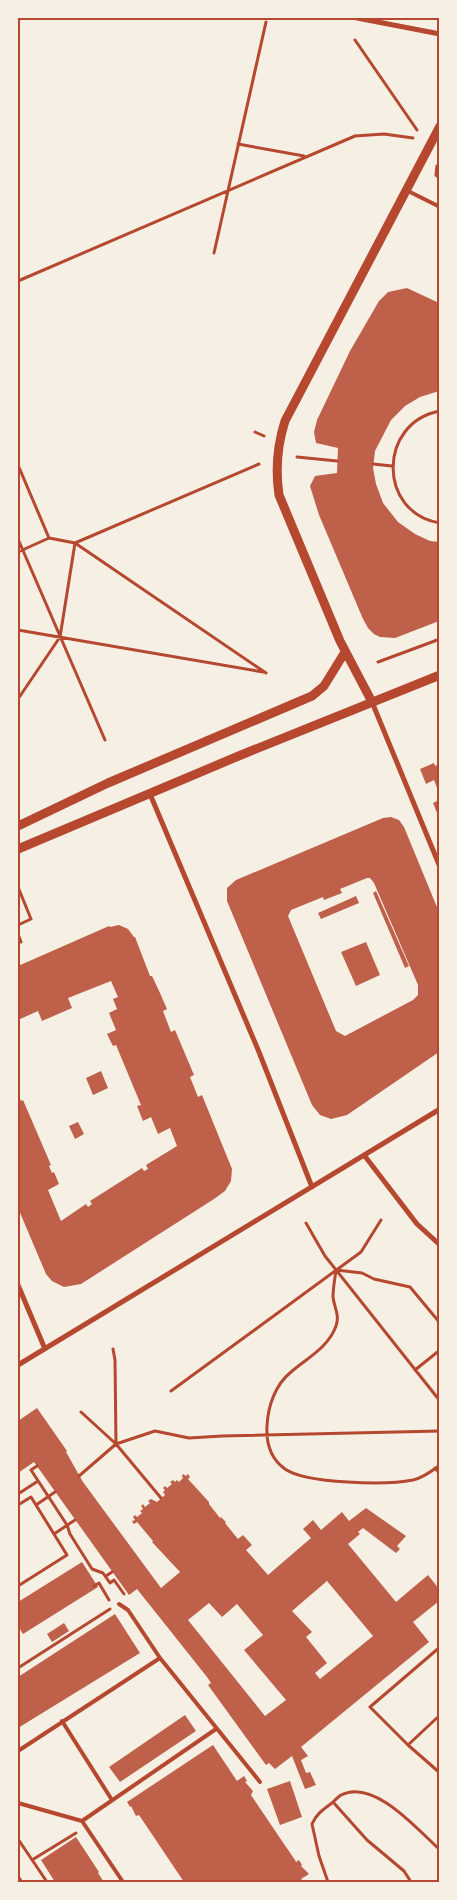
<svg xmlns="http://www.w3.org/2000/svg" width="457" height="1900" font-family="Inter,sans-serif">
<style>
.building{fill:#bf614a;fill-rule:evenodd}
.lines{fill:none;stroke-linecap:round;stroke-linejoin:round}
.path{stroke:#b5482f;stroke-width:3}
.service{stroke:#b5482f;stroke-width:4}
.minor{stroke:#b5482f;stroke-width:5}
.tertiary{stroke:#b5482f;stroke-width:9}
.neatline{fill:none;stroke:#b5482f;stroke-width:2}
</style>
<rect width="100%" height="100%" fill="#f6efe4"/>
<path class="building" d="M407,288L439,303V391L420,397L405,406L391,420L375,451L373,468L376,484L383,503L398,522L415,534L430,541L439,542V621L395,638L380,637L374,634L368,628L363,619L319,515L310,486L315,476L337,473L338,448L316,443L314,432L317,420L350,351L379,301L388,292Z
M434,763L435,766L439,764V793L434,780L426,784L420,769Z
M439,800V818L433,803Z
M391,817L399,820L404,827L439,912V1052L347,1115L331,1119L320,1115L312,1105L227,901V888L236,880L383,818ZM367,878H370L374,883L418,985V995L413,1000L345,1036L336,1031L288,916L291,910L323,897L324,900L342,893L340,889Z
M376,891L409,966L405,968L373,893Z
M356,896L359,903L321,919L318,913Z
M119,925L128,929L134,937H135L150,976H152L160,993L167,1009L163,1011L171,1032L175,1030L194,1075L190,1077L198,1097L202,1095L232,1169L231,1181L225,1191L214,1199L81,1284L64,1287L52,1281L46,1274L18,1208V1094L21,1101L23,1100L51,1165L49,1166L52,1173L54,1172L59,1184L48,1190L61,1221L86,1204L88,1207L92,1204L90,1201L142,1168L144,1171L148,1169L146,1165L177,1146L170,1128L158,1134L151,1117L143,1121L137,1106L141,1105L116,1045L113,1046L107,1034L116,1030L109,1013L117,1009L113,999L118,997L111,981L68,998L72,1008L42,1021L38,1011L18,1020V966L109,926L110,927Z
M366,942L380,975L356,986L341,952Z
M101,1071L108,1088L93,1095L86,1078Z
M78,1122L84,1134L75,1139L69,1126Z
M37,1408L67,1451L66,1452L83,1482L161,1588L180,1572L152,1542L153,1541L137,1522L134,1524L133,1523L132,1521L135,1520L133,1517L135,1515L137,1517L142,1513L140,1511L143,1509L141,1506L143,1504L145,1507L150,1503L148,1501L151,1499L157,1502L165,1495L163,1492L165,1490L163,1488L165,1486L167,1488L172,1484L170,1482L173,1480L175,1482L177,1480L179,1482L183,1478L182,1476L183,1474L186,1476L188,1474L190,1477L188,1479L209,1502V1504L220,1518L221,1517L226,1522L225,1523L238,1539L243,1535L252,1545L246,1550L268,1575L311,1538L303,1529L313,1520L321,1530L342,1512L349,1521L366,1508L406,1536L397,1546L400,1549L396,1553L363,1528L358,1532L360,1534L348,1544L396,1602L428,1575L439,1589V1601L413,1622L429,1642L301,1747L308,1756L301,1760L306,1773L310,1772L316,1785L305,1789L292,1756L275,1769L269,1763L266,1765L208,1685L211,1683L207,1677L137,1589L129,1595L34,1462L18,1473V1421ZM327,1581L373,1636L320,1679L315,1673L327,1663L306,1637L312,1632L292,1611ZM209,1603L222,1617L237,1604L263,1635L244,1650L286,1700L265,1716L188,1620Z
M82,1562L98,1587L23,1634L18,1626V1602Z
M115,1614L140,1653L18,1728V1677Z
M64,1623L69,1631L52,1642L47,1634Z
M185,1715L196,1731L120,1782L109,1767Z
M213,1745L237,1781L244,1776L247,1781L245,1782L253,1791L251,1795L282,1841L295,1860L296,1862L299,1860L302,1865L301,1866L309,1874L301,1879L304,1882H184L139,1815L136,1816L131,1806L130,1807L127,1802Z
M290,1781L302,1817L280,1825L267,1789Z
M76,1837L99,1872L98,1873L104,1882H55L41,1860Z"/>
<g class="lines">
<path class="path" d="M355,40L417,130
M238,144L304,156
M437,166L436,175L440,179
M214,253L266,22
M18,281L355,136L384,134L413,138
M440,411C378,422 377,513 440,523
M255,432L264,436
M297,457L337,461
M373,464L392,466
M18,465L49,538L75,543L266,673
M18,539L105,740
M18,552L49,538
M18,630L263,672
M378,662L440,639
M18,699L60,637L75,543L259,464
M18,887L31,919L18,925
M18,934L21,942
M306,1223L325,1256L440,1401
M440,1323L410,1287L374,1279L362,1273L336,1270C335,1278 333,1288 333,1297C334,1307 340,1315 336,1326C328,1348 307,1358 291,1372C275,1385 268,1406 267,1426C266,1443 271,1459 285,1469C306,1484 388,1485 413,1480C423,1478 432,1471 440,1465
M415,1370L440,1350
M171,1391L361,1252L381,1220
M81,1412L116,1444L161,1498
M116,1444L155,1431L189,1438L222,1436L440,1431
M37,1466L31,1470L67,1525L70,1534L92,1569L103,1573L110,1583L114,1580L124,1594
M435,1468L440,1474
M79,1476L116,1444L115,1360L113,1349
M18,1494L38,1481
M18,1505L31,1497L67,1555L18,1586
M36,1505L55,1492
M54,1534L75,1520
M106,1576L112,1572
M94,1586L99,1583L109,1600
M440,1647L370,1707L408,1745L440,1773
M18,1668L110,1609
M408,1745L440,1715
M333,1802L367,1840L404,1871L411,1882
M18,1839L47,1882
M32,1860L76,1833
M328,1882L319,1856L312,1824C316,1814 324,1809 332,1803C335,1800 338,1797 341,1795C374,1778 418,1830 440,1850"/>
<path class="service" d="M406,190L440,207
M119,1604L128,1610L160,1658L260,1782
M62,1721L112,1800
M18,1751L160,1658
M18,1803L82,1821L123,1882
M82,1821L216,1729
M18,1877L21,1882"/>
<path class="minor" d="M357,18L440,34
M372,702L440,867
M150,794L259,1052L312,1187
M364,1155L417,1224L440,1245
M18,1285L45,1349
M18,1365L440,1109"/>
<path class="tertiary" d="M372,702L340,641L279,495C275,468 277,446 285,421L440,126
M18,826L108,783L312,696L324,686L345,652
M18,849L241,755L440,675"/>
</g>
<rect width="457" height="1900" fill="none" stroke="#f6efe4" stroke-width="38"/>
<rect x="19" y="19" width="419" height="1862" class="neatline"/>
</svg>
